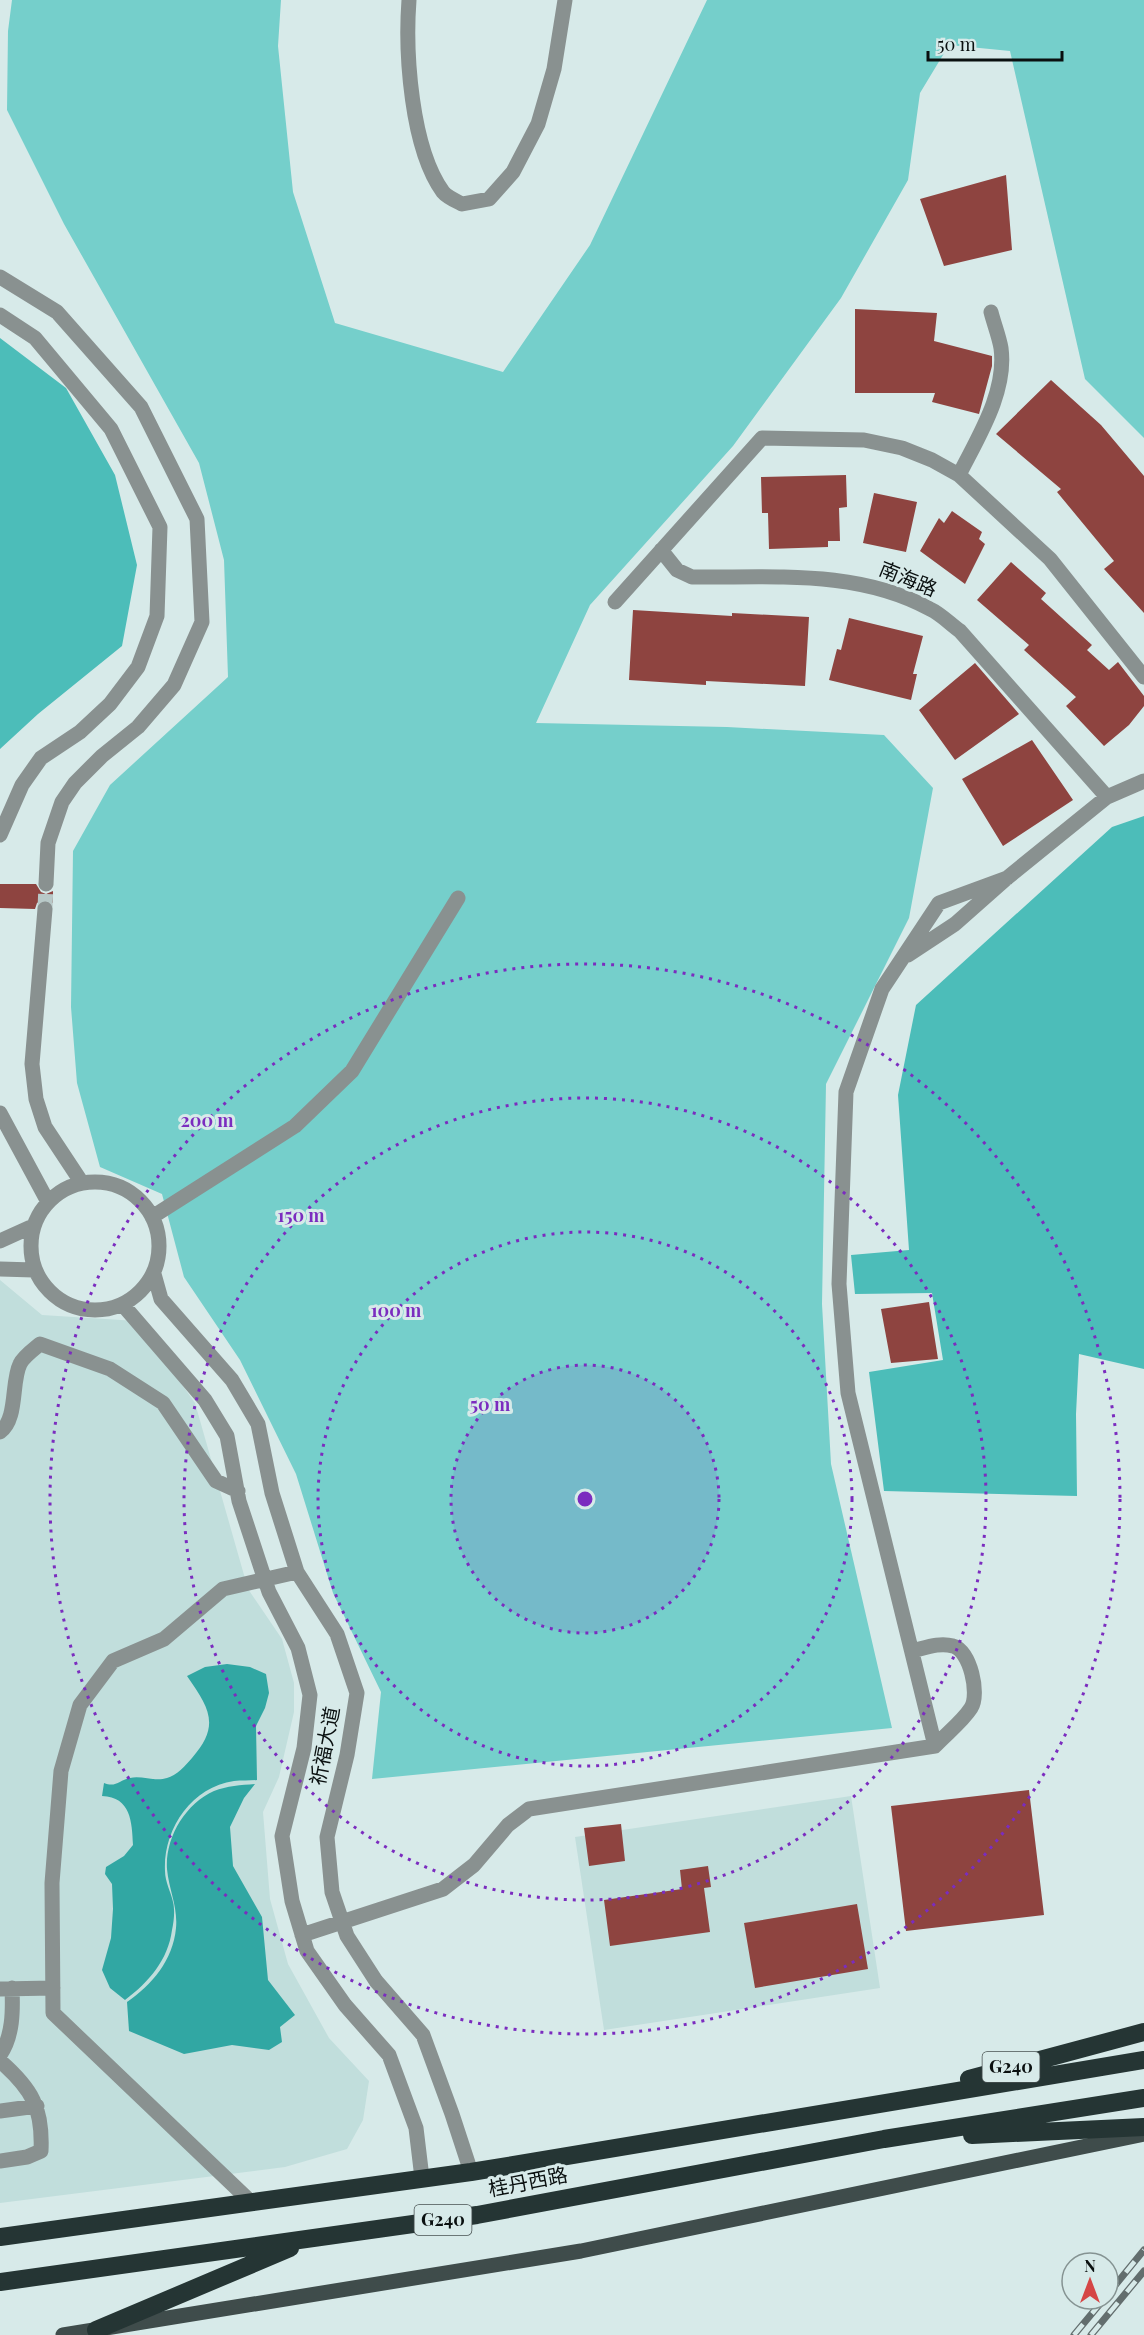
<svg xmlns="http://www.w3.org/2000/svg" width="1144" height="2335" font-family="'Playfair Display','Noto Sans SC',serif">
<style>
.built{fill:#c1dedc}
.green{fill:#75cfcb}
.forest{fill:#4cbdb9}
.water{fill:#31a7a3}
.building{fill:#8e4440}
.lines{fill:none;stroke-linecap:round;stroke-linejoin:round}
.minor-tunnel{stroke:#b8c9c8;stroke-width:15;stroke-dasharray:15 8;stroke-linecap:butt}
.minor{stroke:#899190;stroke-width:15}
.major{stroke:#3f4c4b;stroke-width:15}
.highway{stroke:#253534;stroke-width:18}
.rail-casing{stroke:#636e6e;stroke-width:7}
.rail{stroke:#d7eae9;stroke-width:4.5;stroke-dasharray:14;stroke-linecap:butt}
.ring{fill:none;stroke:#7b2cbf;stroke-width:3;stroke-dasharray:3 6}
.labels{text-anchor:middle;stroke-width:6;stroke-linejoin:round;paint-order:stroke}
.shield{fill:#d7eae9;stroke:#485151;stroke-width:1.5}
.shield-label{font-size:18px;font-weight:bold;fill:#0a1010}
.street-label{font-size:20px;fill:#0a1010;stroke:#d7eae9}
.centre{fill:#7b2cbf;stroke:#d7eae9;stroke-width:3}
.ring-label{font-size:18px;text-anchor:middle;font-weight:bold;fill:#7b2cbf;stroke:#d7eae9;stroke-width:6;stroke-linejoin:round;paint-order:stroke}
</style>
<rect width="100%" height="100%" fill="#d7eae9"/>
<path class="built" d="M0,1280L42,1315L137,1321L195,1403L248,1589L282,1639L294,1683V1712L279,1777L263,1812L270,1899L288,1964L329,2038L369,2081L363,2120L347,2149L285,2167L0,2203Z
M851,1796L880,1988L604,2030L575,1837Z"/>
<path class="green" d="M12,0H281L278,46L293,192L335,323L503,372L590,245L707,0H1144V438L1085,379L1010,51L949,45L920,93L908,180L841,298L733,446L590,605L536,723L727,727L884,735L933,788L909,918L826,1084L822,1304L831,1464L892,1728L372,1779L381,1692L333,1593L296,1474L240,1360L184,1277L162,1194L100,1167L77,1083L71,1007L73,851L110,785L228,677L224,560L199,463L64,224L7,110L8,31Z"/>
<path class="forest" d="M0,338L66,388L115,475L137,565L122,646L38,714L0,749Z
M1144,816V1369L1079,1354L1076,1414L1077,1496L884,1491L869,1372L943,1360L932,1293L855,1294L851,1255L909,1250L898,1095L916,1005L1112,827Z"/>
<path class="water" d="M227,1664L250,1667L266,1674L269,1693L265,1708L256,1726L257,1780C249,1781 241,1780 234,1781C191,1787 163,1830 165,1871C165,1882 171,1892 173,1902C175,1910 174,1921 172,1930C168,1960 149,1982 125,2000L110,1988L102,1970L111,1938L113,1909L112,1884L105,1874L106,1867L124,1856L133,1845C132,1822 131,1797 102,1796L104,1783C116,1788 119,1780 130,1778C141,1775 155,1782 167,1778C176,1776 186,1765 192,1758C221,1725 209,1708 187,1676L205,1667Z
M255,1784L244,1798L230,1827L233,1866L262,1917L268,1980L295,2015L280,2027L282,2042L269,2050L232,2045L184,2054L129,2031L127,2002C152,1985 173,1960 176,1928C178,1907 169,1890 167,1869C165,1838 185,1804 214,1791C227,1786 241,1785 255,1784Z"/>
<path class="building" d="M1006,175L1012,250L944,266L920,199Z
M855,309L937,313L934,341L992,356V366L979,414L932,402L935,393H855Z
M1051,380L1101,425L1144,476V613L1104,569L1114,561L1057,492L1061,489L996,434Z
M846,475L847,507L839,508L840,541H828V547L769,549L768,513H762L761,477Z
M874,493L917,502L906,552L863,543Z
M952,511L982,532L979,539L985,544L965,584L920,551L939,518L944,523Z
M1011,562L1046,593L1041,599L1092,645L1087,650L1109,670L1118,662L1144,696V706L1129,725L1104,746L1066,706L1076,697L1024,650L1029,645L977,600Z
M633,610L732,616V613L809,617L805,686L706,681V685L629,680Z
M849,618L923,636L913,674H917L911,700L829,680L837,649L841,650Z
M975,663L1019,714L955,760L919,710Z
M1032,740L1073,800L1003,846L962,779Z
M0,884H36L41,892L46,894L53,891V903L45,899L37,903L35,909L0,908Z
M929,1302L938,1359L891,1363L881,1309Z
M1029,1790L1044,1915L906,1931L891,1806Z
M621,1824L625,1861L589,1866L584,1828Z
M708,1866L711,1887L704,1888L710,1932L610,1946L604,1900L682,1889L680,1870Z
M857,1904L868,1969L755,1988L744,1923Z"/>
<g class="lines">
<path class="minor-tunnel" d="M45,909L46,884"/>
<path class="minor" d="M409,0C405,53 411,148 443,192C447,197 456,201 462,204L489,199L513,172L538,124L554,69L565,0
M0,277L57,312L141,407L197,519L202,622L174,685L138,727L102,756L75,783L62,802L48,843L46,884
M0,315L35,338L111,429L160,527L157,616L138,667L110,704L80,732L41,758L22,785L0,835
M959,475C978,437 1007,392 1001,348C999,336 994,324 991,312
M661,550L677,570L692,577C772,578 857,569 930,609C941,614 950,624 960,631L1107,797
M615,602L762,438L864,440L902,448L932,460L959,475L1050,559L1144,677
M45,909L32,1064L36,1099L45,1127L82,1183
M908,955L955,924L1007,878L1107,797L1144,781
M0,1113L48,1202
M31 1246a64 64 0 1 1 128 0a64 64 0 1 1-128 0Z
M152,1217L295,1126L352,1071L458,898
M0,1241L33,1226
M0,1269L34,1270
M154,1274L161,1299L232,1380L258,1424L272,1493L297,1572L337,1634L357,1693L347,1755L327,1837L332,1892L347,1936L376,1981L423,2035L452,2114L471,2172
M123,1305L205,1400L227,1436L239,1501L265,1580L269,1592L298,1648L310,1695L304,1748L282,1836L292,1901L307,1951L345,2005L389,2055L416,2128L422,2178
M0,1432C18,1419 11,1382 20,1364C23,1357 34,1349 40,1344L110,1369L163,1403L216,1481L238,1491
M912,1651C925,1648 939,1642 953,1646C970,1650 980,1694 971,1708C962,1722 946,1734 935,1746
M302,1935L443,1889L474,1865L508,1825L529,1809L935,1746L848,1393L839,1284L846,1092L882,989L939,903L1007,878
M0,1989L53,1988
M0,2055C13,2036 13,2011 12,1988
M0,2061C32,2089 43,2108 41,2151L27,2157L0,2161
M0,2111L37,2106
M251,2202L53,2013L52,1883L61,1771L80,1705L113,1661L164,1639L223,1589L297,1572"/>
<path class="major" d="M63,2335L581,2251L1144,2134"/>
<path class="highway" d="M969,2079L1144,2032
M972,2135L1144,2127
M0,2237L471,2172L1144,2060
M0,2282L477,2215L884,2139L1144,2098
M96,2330L290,2248"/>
<defs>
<path id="rail" d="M1108,2294L1144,2250
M1074,2335L1104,2299
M1091,2335L1144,2271"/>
</defs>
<use href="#rail" class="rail-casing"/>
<use href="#rail" class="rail"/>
</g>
<circle cx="585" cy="1499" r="134" fill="#7b2cbf" fill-opacity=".12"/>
<g class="ring">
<circle cx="585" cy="1499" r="134"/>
<circle cx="585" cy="1499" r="267"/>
<circle cx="585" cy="1499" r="401"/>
<circle cx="585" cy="1499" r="535"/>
</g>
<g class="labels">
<g class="shield">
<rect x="982.5" y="2052" width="57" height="30" rx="4.5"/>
<rect x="414.5" y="2205" width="57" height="30" rx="4.5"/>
</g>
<g class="shield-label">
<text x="1011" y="2073">G240</text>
<text x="443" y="2226">G240</text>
</g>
<g class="street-label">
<text transform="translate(908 579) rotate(22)" y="7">南海路</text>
<text transform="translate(325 1746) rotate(-79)" y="7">祈福大道</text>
<text transform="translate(528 2182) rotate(-11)" y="7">桂丹西路</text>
</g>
</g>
<circle cx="585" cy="1499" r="9" class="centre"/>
<g class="ring-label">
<text x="207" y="1127">200 m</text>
<text x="301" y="1222">150 m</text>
<text x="396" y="1317">100 m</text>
<text x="490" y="1411">50 m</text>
</g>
<g transform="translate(1090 2281)"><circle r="28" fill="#d7eae9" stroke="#859392" stroke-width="1.5"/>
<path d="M0-4.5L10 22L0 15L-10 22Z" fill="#d54646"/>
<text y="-9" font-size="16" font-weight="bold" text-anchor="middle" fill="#0a1010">N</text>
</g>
<path d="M928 51v9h134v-9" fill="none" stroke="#0a1010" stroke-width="3"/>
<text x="937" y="51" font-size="18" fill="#0a1010" stroke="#d7eae9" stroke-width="4.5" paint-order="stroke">50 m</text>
</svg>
